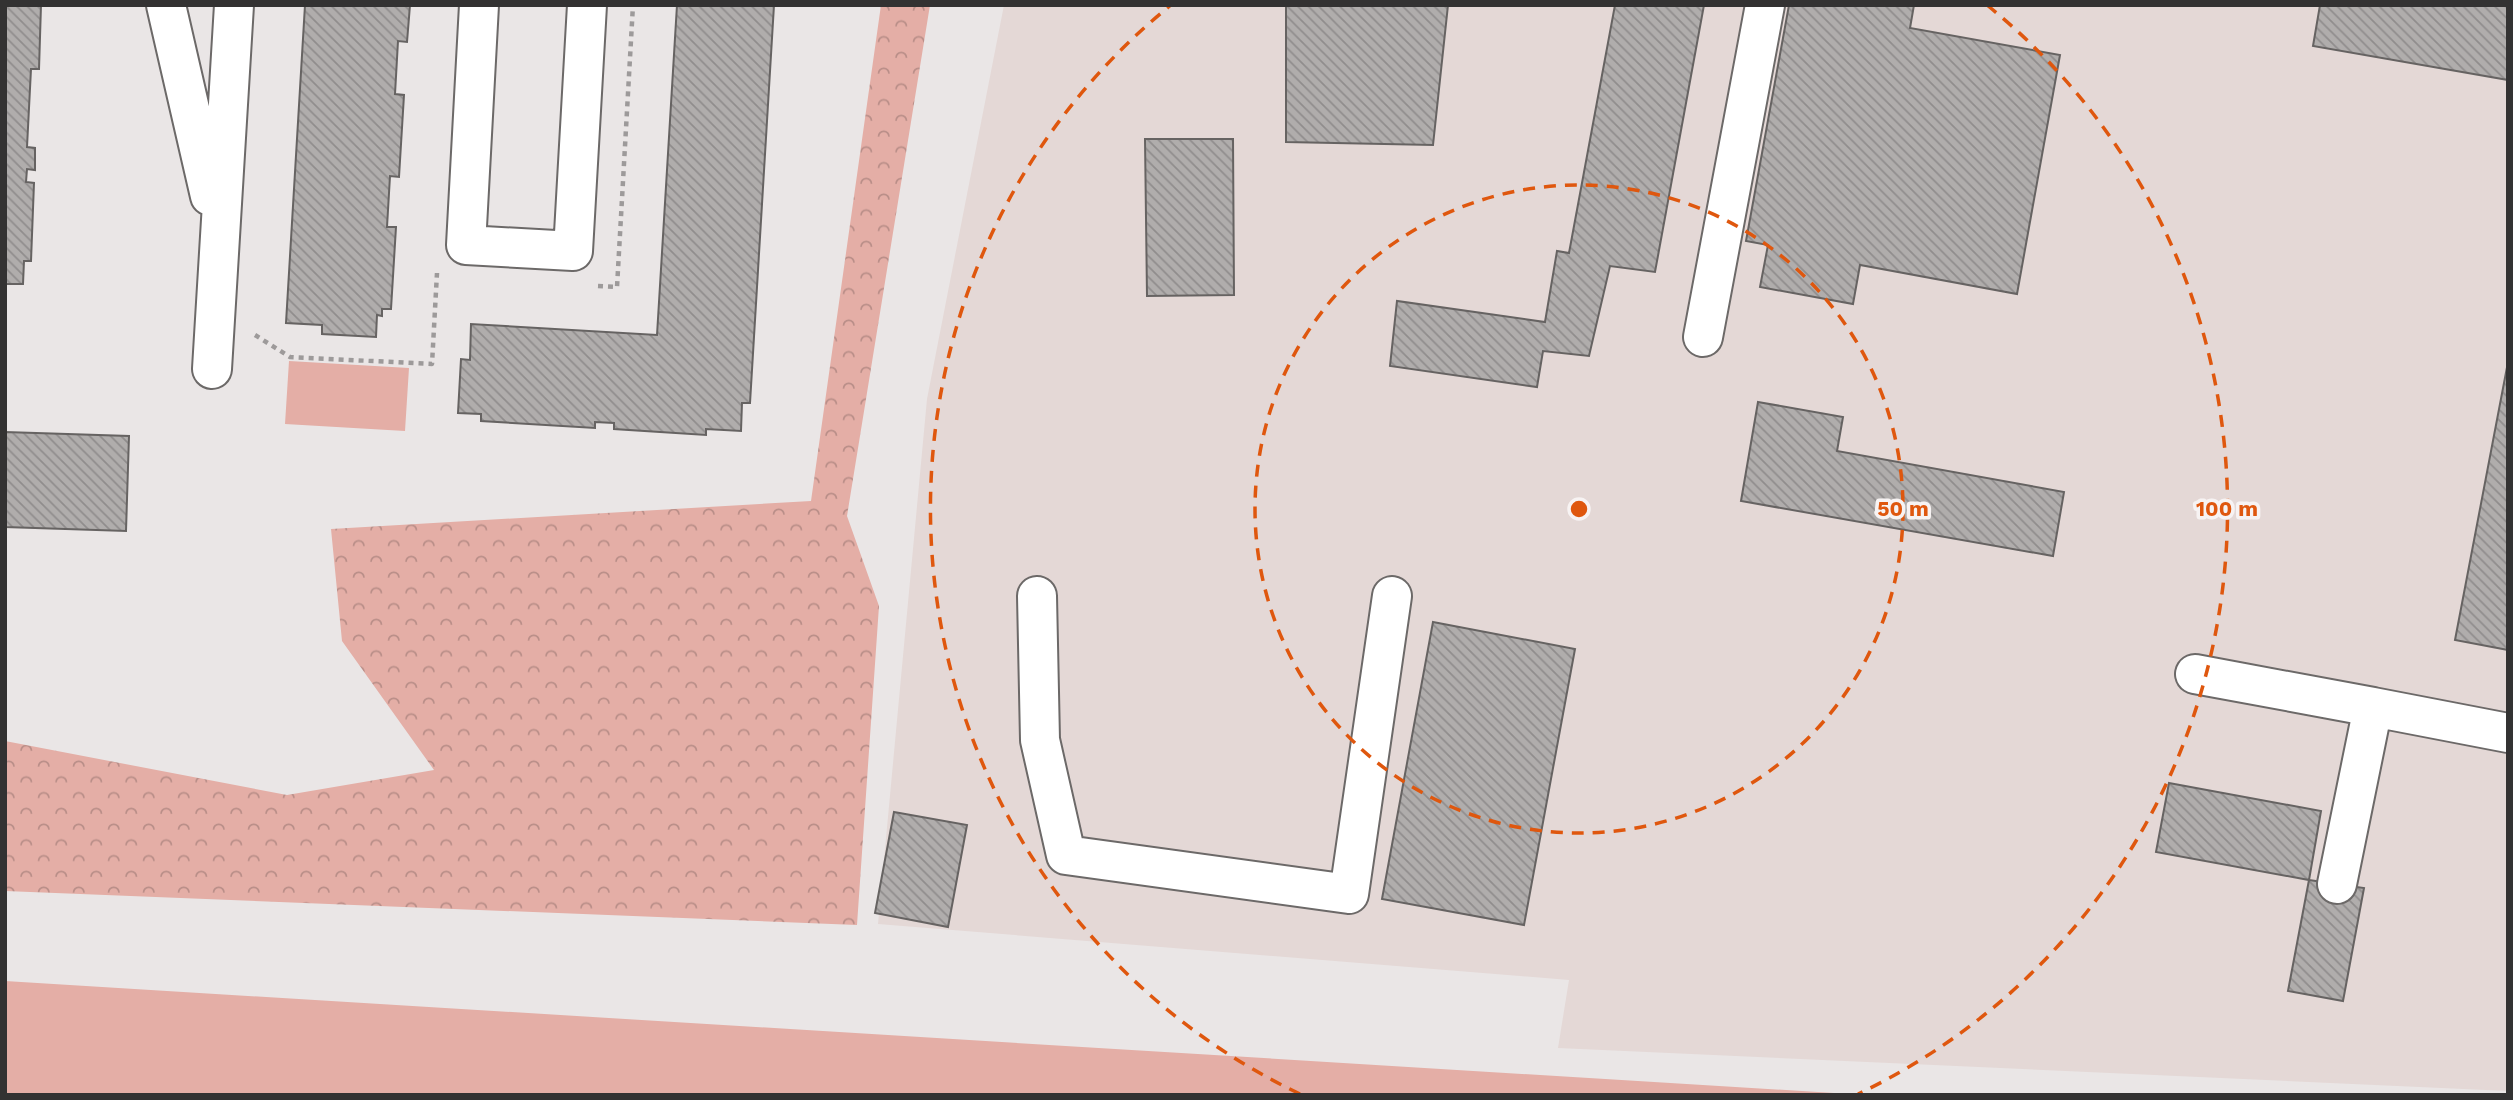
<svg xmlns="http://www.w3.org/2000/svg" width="2513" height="1100" font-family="'Work Sans',sans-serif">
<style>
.built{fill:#e4d8d6}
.green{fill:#e4aea6}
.forest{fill:url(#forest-crowns)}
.building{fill:url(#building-back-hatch);stroke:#666362;stroke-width:2}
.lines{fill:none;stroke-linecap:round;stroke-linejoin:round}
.minor-casing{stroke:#6c6968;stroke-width:42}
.path{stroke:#9d9a9a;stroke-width:4.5;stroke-dasharray:5 5;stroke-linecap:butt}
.minor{stroke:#fff;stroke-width:38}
.ring{fill:none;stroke:#df570e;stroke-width:3.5;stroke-dasharray:12 9}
.centre{fill:#df570e;stroke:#f7f3f3;stroke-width:3.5}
.ring-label{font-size:21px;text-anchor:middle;font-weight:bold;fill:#df570e;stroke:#f7f3f3;stroke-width:7;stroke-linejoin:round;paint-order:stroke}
</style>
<defs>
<pattern id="forest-crowns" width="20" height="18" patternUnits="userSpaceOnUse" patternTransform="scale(1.75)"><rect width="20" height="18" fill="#e4aea6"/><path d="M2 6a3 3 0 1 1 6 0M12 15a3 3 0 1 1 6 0" fill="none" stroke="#b98e88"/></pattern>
<pattern id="building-back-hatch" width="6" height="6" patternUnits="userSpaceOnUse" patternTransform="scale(1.75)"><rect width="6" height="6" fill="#b0adac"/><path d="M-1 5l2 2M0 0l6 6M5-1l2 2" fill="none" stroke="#908d8d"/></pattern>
</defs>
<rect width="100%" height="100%" fill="#eae6e6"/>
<path class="built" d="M1004,5H2508V1091L1558,1048L1569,980L878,924L927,399Z"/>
<path class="green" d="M289,361L409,368L405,431L285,424Z
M5,981L1866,1095H5Z"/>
<path class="forest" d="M881,5H930L847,516L879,606L857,925L5,891V741L287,795L434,770L342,641L331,529L811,501Z"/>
<path class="building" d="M5,5H41L39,69H31L27,147L35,148V170L27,169L26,182L34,183L31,261H24L23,284H5Z
M305,5H410L407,42L398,41L395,94L404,95L399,177L390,176L387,227H396L391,309H382V316L377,315L376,337L322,334V325L286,323Z
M677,5H774L750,403H742L741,431L706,429V435L614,429V423L595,422V428L481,421V414L458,413L461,359L470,360L471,324L657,335Z
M1286,5H1448L1433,145L1286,142Z
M1615,5H1704L1655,272L1610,266L1589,356L1543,351L1537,387L1390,366L1397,301L1545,322L1557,251L1569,253Z
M1789,5H1914L1910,28L2060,55L2017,294L1860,265L1853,304L1760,287L1768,245L1746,241Z
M2320,5H2508V80L2313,46Z
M1145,139H1233L1234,295L1147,296Z
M2508,362V650L2455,640Z
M1758,402L1843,417L1837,451L2064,492L2053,556L1741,501Z
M5,432L129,436L126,531L5,527Z
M1433,622L1575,649L1524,925L1382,899Z
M2169,783L2321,811L2309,880L2156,852Z
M894,812L967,825L948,927L875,913Z
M2309,880L2364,888L2343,1001L2288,991Z"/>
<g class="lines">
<defs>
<path id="minor" d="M166,5L210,196
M479,5L466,245L573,251L587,5
M1703,337L1765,5
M212,369L234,5
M1037,596L1040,740L1066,855L1349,894L1392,596
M2195,674L2373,707
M2337,884L2373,707L2508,733"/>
</defs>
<use href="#minor" class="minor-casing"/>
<path class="path" d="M598,286L617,287L633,5
M255,335L290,357L432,364L437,273"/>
<use href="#minor" class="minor"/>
</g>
<g class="ring">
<circle cx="1579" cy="509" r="324"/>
<path d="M1300 1094A648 648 0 0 1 1171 5M1987 5A648 648 0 0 1 1858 1094"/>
</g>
<circle cx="1579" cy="509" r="10" class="centre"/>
<g class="ring-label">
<text x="1903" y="516">50 m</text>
<text x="2227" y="516">100 m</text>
</g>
<rect width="2513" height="1100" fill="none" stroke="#333232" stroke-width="14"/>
</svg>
